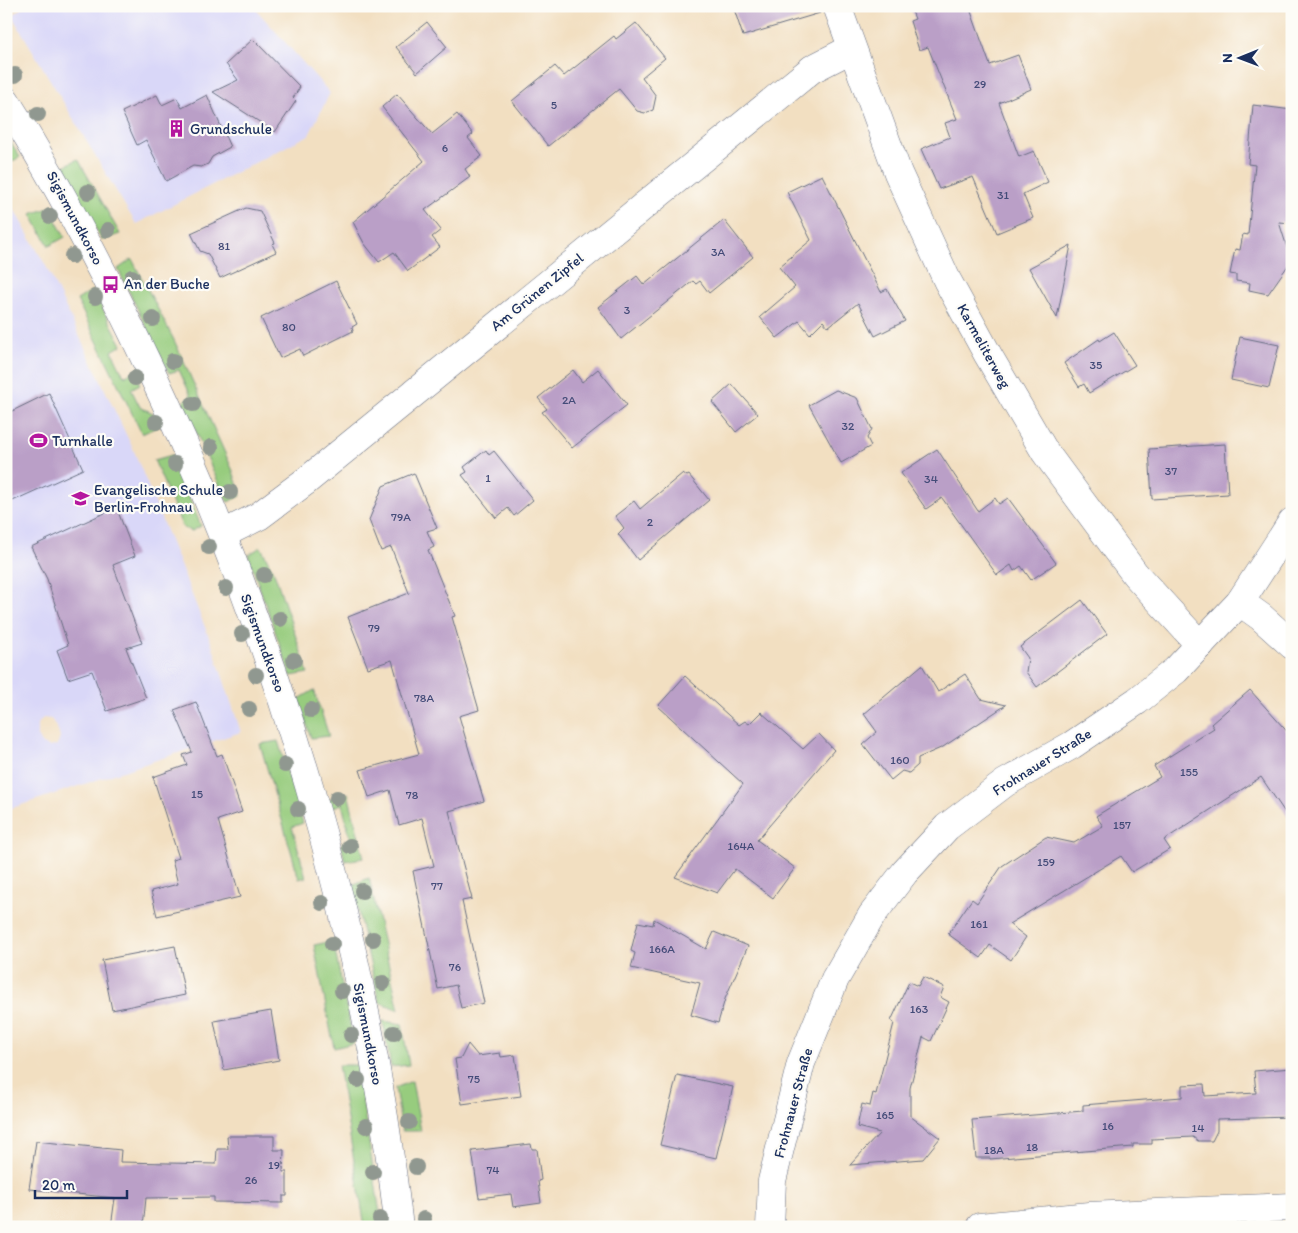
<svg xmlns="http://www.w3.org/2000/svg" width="1298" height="1233" font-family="Itim,sans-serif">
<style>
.built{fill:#d9d7f8;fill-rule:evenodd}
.green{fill:#97cc7e;stroke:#597e6e}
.building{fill:#ba9fc7}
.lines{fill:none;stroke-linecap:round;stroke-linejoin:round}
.street-casing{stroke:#666d81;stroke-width:29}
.secondary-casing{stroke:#666d81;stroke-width:29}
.street{stroke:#fff;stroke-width:28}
.secondary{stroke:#fff;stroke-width:28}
.tree{fill:#909890}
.labels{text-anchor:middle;stroke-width:4.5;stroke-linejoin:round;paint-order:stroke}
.number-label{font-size:12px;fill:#434b78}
.poi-label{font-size:15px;fill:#1b2f5e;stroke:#fdfcf7;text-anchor:start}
.street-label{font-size:15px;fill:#1b2f5e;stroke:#fdfcf7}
</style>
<rect width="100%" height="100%" fill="#fdfcf7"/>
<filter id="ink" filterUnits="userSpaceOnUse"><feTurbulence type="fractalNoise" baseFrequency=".02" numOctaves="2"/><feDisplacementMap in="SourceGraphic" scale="10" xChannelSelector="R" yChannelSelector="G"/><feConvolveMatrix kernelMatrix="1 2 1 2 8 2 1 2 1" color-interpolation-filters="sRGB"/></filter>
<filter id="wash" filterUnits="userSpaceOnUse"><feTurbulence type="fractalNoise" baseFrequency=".0096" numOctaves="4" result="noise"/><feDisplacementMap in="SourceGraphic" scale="20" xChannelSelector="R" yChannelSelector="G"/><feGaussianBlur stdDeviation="1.12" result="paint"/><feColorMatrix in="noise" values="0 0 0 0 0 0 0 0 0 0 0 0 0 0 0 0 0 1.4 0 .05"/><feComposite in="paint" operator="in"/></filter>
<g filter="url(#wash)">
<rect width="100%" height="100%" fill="#f2dfc1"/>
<path class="built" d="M25,6H253L330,93L309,135L136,224L12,16Z
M6,195L47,268L134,451L211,642L241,732L6,810ZM43,718L51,719L57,727L60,738L57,745L50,747L42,744L37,736V725Z"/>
<path class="green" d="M6,135L20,157L6,165Z
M78,159L120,234L102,240L62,167Z
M49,208L65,237L49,246L31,214Z
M132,259L174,340L233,471L241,496L228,502L225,498L183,402L191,396L179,370L169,373L118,269Z
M93,290L122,345L112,351L124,376L134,371L140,384L131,389L140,407L153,413L159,426L142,434L77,300Z
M172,455L201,526L192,531L183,528L154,460Z
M261,547L275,575L308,673L291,676L248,555Z
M314,690L329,736L311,738L299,699Z
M278,741L303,823L292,827L306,877L299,879L260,744Z
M348,793L364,858L345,861L341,844L351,840L342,804L331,808L329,799Z
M369,878L399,1010L379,1002L352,885Z
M333,941L354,1043L334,1048L314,945Z
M383,1021L402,1024L409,1065L391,1067Z
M338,1065H357L382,1227H365Z
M412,1081L421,1131H402L395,1088Z"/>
<g id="blocks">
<path class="building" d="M733,6H819L820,13L743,36Z
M910,6H969L990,65L1018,55L1031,89L999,103L1019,157L1034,151L1048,182L1023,194L1033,218L997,233L973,177L939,189L921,149L950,137L945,123L957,119L928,47L919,50L910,21L915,19Z
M427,22L447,47L417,73L396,47Z
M636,23L665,58L642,77L656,96L653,110L645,113L637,111L619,89L548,146L512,101L555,66L564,76L614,36L616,39Z
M253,39L300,87L293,98L296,101L275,132L213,92L238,80L226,64Z
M397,94L432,134L457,114L473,134L468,138L482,156L465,169L470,177L425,210L441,230L432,237L440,247L408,271L394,252L379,262L364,243L353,222L424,161L382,107Z
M157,95L162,105L177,98L182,108L207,95L230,147L212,157L208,164L201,167L193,166L166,181L146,140L137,145L122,112Z
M1253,105L1292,110V223L1279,222L1290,257L1289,264L1268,294L1249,290L1250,283L1236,281V275L1230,274L1235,249L1240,250L1243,234L1248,235L1255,165L1248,164Z
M822,175L881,292L887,289L905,321L875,336L858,303L828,327L823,321L810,334L799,321L777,338L760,317L795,287L779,267L811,240L787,192Z
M246,208L260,211L275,243L272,244L276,252L220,278L208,254L200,251L191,233Z
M724,220L753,257L709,293L700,281L696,284L693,281L621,339L598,307L637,276L644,285Z
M1071,245L1057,318L1029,268Z
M336,281L357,324L352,327L353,331L303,356L300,349L280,358L261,318Z
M1114,332L1135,365L1089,393L1084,384L1079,387L1064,363L1099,339L1100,341Z
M1240,337L1279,345L1269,388L1231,380Z
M598,369L627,405L572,448L542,412L547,409L538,398L573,370L582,382Z
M732,384L758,414L736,432L712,402Z
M836,390L857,398L872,429L867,438L871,446L841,463L809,405Z
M49,393L83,469L6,504V414Z
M1225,444L1228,494L1152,499L1149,449Z
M937,449L978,511L995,498L999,504L1008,498L1056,563L1031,580L1021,566L1014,571L1011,565L997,575L942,498L926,509L901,473Z
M486,450L489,455L494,451L533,500L514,516L508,508L496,518L462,475L467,472L464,467Z
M414,473L437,528L427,531L434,547L428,550L455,616L452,617L479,710L459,716L484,801L449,811L472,899L462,901L484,1003L461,1008L456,985L438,989L413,871L434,866L422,818L399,825L390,790L369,797L360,770L419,754L392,660L368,668L348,617L409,593L391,547L381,551L369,520L383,486Z
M683,473L687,476L689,475L709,500L638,560L618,534L624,528L615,516L634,501L640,509Z
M117,509L135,556L113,565L142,643L126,648L146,698L107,711L92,671L68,679L57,650L68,645L47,579L31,547L100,515Z
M1082,600L1107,634L1037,687L1026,672L1028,658L1020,647Z
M922,665L938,692L965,674L981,699L1006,705L943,747L918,758V765L909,773L902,771L891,780L863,744L877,732L864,714Z
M685,676L739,725L745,721L749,724L761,712L803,749L819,734L834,750L757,840L795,868L773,898L735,869L717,893L675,877L743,784L658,706Z
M1250,690L1292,737V823L1261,777L1164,840L1170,849L1132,872L1121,856L1009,924L1026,937L1011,960L990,945L981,958L948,934L972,899L977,903L1002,866L1046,837L1074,843L1103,826L1096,816L1160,777L1154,766L1214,728L1211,724Z
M196,702L217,756L222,754L242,812L218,820L240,897L157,916L151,891L178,884L172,860L179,858L153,777L187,765L183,755L192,752L174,710Z
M654,919L706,949L714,932L748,946L725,999L718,1023L691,1015L700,983L631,968L635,953L631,951L638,922L653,925Z
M175,946L185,995L112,1010L102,960Z
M923,977L944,987L940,997L949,1002L931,1041L923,1037L910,1088V1116L940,1138L923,1159L850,1165L880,1133L857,1127L862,1104L870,1106L873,1093L876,1094L894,1023L891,1021L909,982L918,986Z
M271,1011L279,1060L224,1070L214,1021Z
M468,1044L478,1056L500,1053L501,1057L515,1055L521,1096L462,1104L455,1059L461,1058Z
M1292,1068V1117L1217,1119V1131L1212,1141H1198L1193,1137L1152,1139V1144H1133V1147L990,1159V1158H976L972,1120L1083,1111V1105L1182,1097V1085L1204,1084L1205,1096L1256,1093L1254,1071Z
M677,1075L733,1087L716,1158L660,1145Z
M227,1136H274V1150H284L283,1172H287V1196H283V1203L214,1202V1197L146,1198L143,1227H111L115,1198L29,1189L36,1141L121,1150L120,1162L216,1164L217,1149H228Z
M531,1144L532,1149H537L541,1180L538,1181L541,1203L513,1207L511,1194L479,1198L472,1151Z"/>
</g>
</g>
<g filter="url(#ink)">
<use href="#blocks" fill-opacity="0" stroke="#666d81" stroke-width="1"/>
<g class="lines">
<defs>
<path id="street" d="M837,6L898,173L947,280L988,355L1045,452L1135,574L1200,645
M223,534L259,516L306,481L812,69L851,49
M1240,602L1261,617L1292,645
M980,1227L1089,1216L1292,1207"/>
<path id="secondary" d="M6,101C60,187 106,276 149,367C277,637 365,929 399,1227
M770,1227L772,1181L801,1063L835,979L872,915L905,872L947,827L1005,783L1072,745L1137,701L1176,670L1240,602L1292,522"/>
</defs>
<use href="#street" class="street-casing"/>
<use href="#secondary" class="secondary-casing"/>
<use href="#street" class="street"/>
<use href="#secondary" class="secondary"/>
</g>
<g class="tree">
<circle cx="15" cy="75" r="8"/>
<circle cx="38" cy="114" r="8"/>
<circle cx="88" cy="192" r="8"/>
<circle cx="50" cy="216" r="8"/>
<circle cx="108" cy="230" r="8"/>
<circle cx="72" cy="256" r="8"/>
<circle cx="132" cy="277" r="8"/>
<circle cx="95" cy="297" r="8"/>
<circle cx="153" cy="319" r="8"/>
<circle cx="173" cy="361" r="8"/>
<circle cx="135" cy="378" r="8"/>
<circle cx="193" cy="404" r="8"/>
<circle cx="156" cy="422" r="8"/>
<circle cx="211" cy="447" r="8"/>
<circle cx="175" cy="464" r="8"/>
<circle cx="230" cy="492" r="8"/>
<circle cx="209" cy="547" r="8"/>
<circle cx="264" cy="575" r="8"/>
<circle cx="226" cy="588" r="8"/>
<circle cx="280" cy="619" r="8"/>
<circle cx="242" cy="634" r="8"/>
<circle cx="294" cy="660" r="8"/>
<circle cx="256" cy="675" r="8"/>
<circle cx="249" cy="709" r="8"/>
<circle cx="311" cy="710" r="8"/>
<circle cx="285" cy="765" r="8"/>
<circle cx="337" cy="798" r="8"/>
<circle cx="298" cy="809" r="8"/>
<circle cx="350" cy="846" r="8"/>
<circle cx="362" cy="891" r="8"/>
<circle cx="322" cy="903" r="8"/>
<circle cx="373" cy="939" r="8"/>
<circle cx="332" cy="944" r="8"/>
<circle cx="383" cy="983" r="8"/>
<circle cx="342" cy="991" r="8"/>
<circle cx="394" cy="1033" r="8"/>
<circle cx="351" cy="1035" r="8"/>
<circle cx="358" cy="1080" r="8"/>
<circle cx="409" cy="1122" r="8"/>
<circle cx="366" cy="1126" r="8"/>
<circle cx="416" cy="1167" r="8"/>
<circle cx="373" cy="1172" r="8"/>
<circle cx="380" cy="1219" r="8"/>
<circle cx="424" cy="1219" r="8"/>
</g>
</g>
<defs>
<symbol id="building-bare" viewBox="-9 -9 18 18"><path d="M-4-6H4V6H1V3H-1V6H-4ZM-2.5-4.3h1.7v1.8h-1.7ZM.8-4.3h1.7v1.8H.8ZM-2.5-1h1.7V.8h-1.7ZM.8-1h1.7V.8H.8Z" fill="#b5179e" stroke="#fdfcf7" stroke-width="2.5" paint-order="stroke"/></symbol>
<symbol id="bus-bare" viewBox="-9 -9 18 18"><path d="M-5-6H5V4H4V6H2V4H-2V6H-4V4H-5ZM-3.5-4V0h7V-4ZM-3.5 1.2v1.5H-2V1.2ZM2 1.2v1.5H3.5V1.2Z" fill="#b5179e" stroke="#fdfcf7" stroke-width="2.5" paint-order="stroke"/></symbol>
<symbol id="stadium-bare" viewBox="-9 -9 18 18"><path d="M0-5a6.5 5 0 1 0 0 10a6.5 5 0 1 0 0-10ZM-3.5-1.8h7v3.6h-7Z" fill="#b5179e" stroke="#fdfcf7" stroke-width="2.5" paint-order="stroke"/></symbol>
<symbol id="school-bare" viewBox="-9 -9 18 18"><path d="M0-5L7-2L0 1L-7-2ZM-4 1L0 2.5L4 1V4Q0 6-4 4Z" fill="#b5179e" stroke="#fdfcf7" stroke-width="2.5" paint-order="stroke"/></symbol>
</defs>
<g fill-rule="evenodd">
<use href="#building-bare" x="164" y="116" width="25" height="25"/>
<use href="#bus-bare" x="98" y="272" width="25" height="25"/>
<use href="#stadium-bare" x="26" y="428" width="25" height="25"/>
<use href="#school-bare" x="68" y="486" width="25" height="25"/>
</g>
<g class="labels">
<g class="number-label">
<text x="980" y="88">29</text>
<text x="554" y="109">5</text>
<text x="445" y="152">6</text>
<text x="1003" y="199">31</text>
<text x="224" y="250">81</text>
<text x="718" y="256">3A</text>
<text x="627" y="314">3</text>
<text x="289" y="331">80</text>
<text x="1096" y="369">35</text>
<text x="569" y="404">2A</text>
<text x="848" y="430">32</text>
<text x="1171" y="475">37</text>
<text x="488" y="482">1</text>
<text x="931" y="483">34</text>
<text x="401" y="521">79A</text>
<text x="650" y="526">2</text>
<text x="374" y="632">79</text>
<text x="424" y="702">78A</text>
<text x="900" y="764">160</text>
<text x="1189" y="776">155</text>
<text x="197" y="798">15</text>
<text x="412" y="799">78</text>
<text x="1122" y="829">157</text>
<text x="741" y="850">164A</text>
<text x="1046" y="866">159</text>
<text x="437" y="890">77</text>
<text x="979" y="928">161</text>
<text x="662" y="953">166A</text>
<text x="455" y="971">76</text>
<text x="919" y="1013">163</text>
<text x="474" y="1083">75</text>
<text x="885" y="1119">165</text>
<text x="1108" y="1130">16</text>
<text x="1198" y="1132">14</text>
<text x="1032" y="1151">18</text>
<text x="994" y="1154">18A</text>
<text x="274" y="1169">19</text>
<text x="493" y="1174">74</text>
<text x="251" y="1184">26</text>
</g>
<g class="poi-label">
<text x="190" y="134">Grundschule</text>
<text x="124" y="289">An der Buche</text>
<text x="52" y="446">Turnhalle</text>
<text x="94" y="495">Evangelische Schule<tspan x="94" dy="17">Berlin-Frohnau</tspan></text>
</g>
<g class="street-label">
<text transform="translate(75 218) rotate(62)" y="5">Sigismundkorso</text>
<text transform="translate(537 292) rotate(-39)" y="5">Am Grünen Zipfel</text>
<text transform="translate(984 346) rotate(61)" y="5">Karmeliterweg</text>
<text transform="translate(263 643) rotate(70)" y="5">Sigismundkorso</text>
<text transform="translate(1042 762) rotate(-32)" y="5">Frohnauer Straße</text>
<text transform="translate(368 1034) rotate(79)" y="5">Sigismundkorso</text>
<text transform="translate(793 1103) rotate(-75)" y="5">Frohnauer Straße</text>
</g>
</g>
<rect width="1298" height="1233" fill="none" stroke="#fdfcf7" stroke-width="25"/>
<g transform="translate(1240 58) rotate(269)" stroke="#fdfcf7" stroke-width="4" paint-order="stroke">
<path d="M0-4L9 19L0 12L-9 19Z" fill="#1b2f5e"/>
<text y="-8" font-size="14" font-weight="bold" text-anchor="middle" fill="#1b2f5e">N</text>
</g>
<path d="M35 1190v8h92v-8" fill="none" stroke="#1b2f5e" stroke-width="2.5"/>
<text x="42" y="1190" font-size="15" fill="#1b2f5e" stroke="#fdfcf7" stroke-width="4" paint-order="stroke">20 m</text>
</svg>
